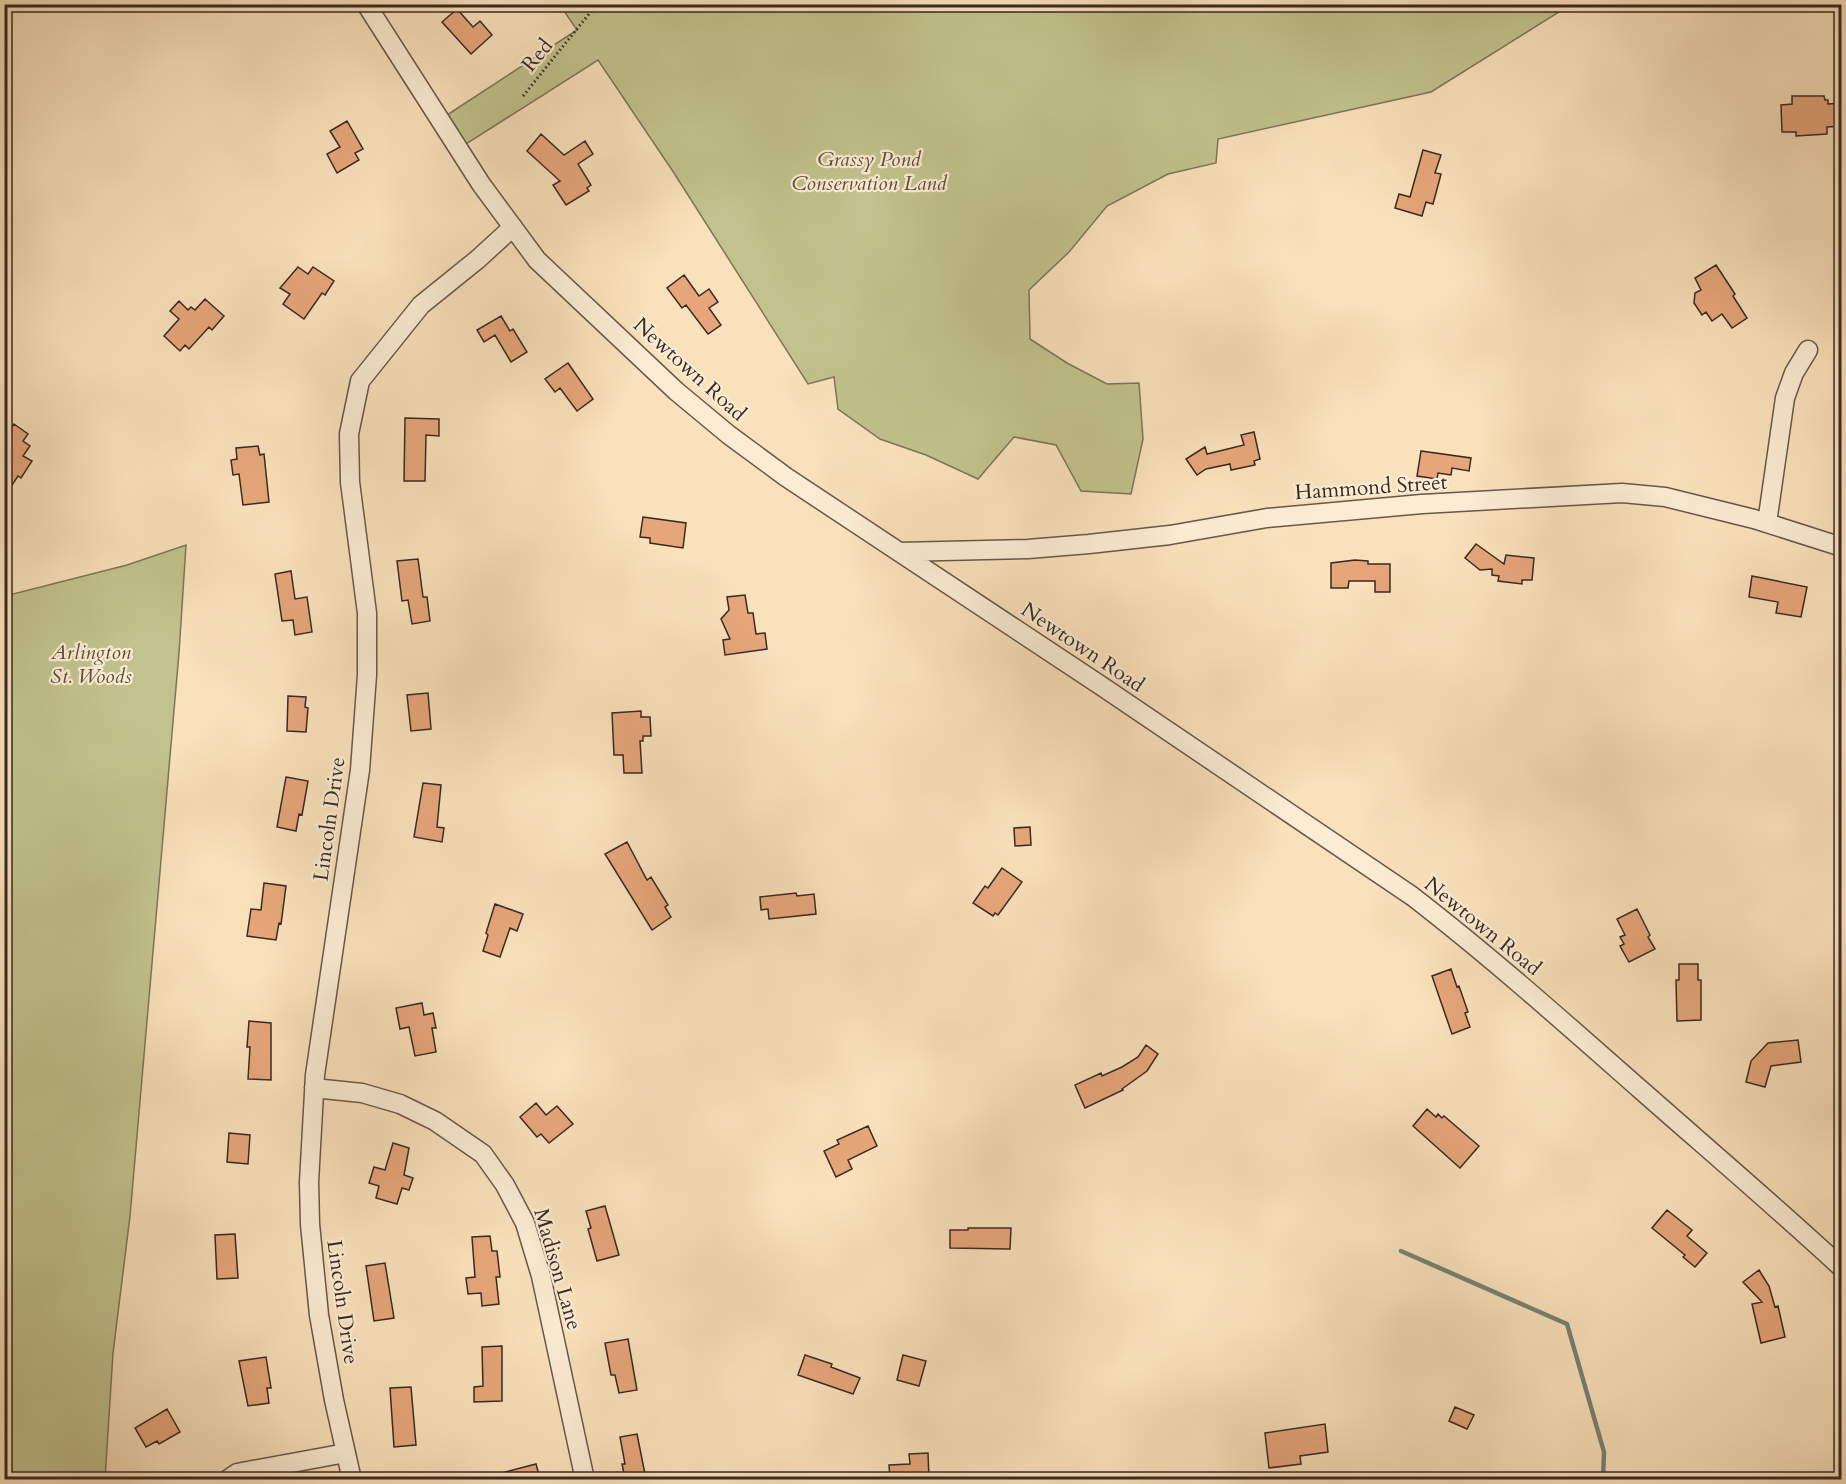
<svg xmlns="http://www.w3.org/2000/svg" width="1846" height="1484" font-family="Cardo,serif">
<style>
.green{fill:#c1c28d;stroke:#7c7658;stroke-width:1.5}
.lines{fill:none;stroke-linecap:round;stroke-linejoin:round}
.stream{stroke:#768274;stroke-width:4.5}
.building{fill:#e6a67a;stroke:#382924;stroke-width:1.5}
.minor-casing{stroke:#68574a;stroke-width:21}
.path{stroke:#382924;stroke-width:3;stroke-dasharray:1.5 3;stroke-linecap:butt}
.minor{stroke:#fbecd3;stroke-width:18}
.labels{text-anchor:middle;stroke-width:4.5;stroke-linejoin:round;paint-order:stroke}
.street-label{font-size:21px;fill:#382924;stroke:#fbecd3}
.park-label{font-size:21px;font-style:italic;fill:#5a4f3e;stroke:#fbecd3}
</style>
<rect width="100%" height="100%" fill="#f9e1bb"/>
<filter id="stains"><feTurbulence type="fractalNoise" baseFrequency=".00333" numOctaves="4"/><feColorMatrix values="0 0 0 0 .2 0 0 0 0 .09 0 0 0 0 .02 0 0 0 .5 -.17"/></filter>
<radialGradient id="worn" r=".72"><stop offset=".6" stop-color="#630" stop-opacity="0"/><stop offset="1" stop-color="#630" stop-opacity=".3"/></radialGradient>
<path class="green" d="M560,5H1570L1431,92L1218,139L1216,163L1168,174L1107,206L1069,252L1029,290L1030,339L1067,363L1107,384L1139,383L1143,439L1131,494L1081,491L1056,445L1014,437L978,479L926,455L880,439L838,409L834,377L808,384L674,173L598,60L466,144L447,115L577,30Z
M186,545L179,653L130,1216L113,1353L105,1479H5V596L127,565Z"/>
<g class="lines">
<path class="stream" d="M1401,1251L1567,1324L1604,1452L1603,1480"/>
</g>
<path class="building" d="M457,9L473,27L480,21L492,35L471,54L442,22Z
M1792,96H1824L1825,100H1828V104L1842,103V126L1827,127V134L1796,136V132H1782L1781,105L1792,104Z
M347,121L363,149L355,153L359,160L337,173L327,154L340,147L330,131Z
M541,134L564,155L585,141L593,154L578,164L591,185L587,188L589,191L566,205L553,185L560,181L527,151Z
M1423,150L1441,155L1435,173L1441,174L1433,204L1426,202L1422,216L1395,208L1399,194L1410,197Z
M1716,265L1735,294L1733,296L1747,318L1732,328L1722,314L1712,321L1706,312L1702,315L1694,303L1695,293L1701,290L1695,278Z
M298,267L308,274L313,267L334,281L325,295L322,293L304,319L283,304L290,294L280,288Z
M684,275L699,296L709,289L718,302L709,308L721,325L708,334L686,305L682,308L667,288Z
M205,299L224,316L212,330L209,327L189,349L185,345L180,351L164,336L179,319L170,311L179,301L188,310L191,307L195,310Z
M501,316L510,331L513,329L527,352L511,362L495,335L484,342L477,330Z
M568,363L593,399L577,411L560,388L555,392L545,379Z
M405,418L439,419V436L426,435L425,481H404Z
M14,424L28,434L23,441L30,446L23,456L32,461L21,478L18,476L4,497V429L9,432Z
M1254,432L1260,459L1254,461L1255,465L1231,470L1230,464L1206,469L1197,475L1186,459L1205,447L1207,454L1244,445L1241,435Z
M258,446L260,455L264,454L269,502L243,505L239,474L233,475L231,460L237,459L236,448Z
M1421,451L1471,458L1469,471L1452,468L1451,475L1438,473L1437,479L1417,476Z
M643,517L686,523L683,548L650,543V538L640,537Z
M1476,544L1504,564L1506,555L1534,558L1532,580H1522V584L1498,581L1499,576L1492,575V569L1480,570L1465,558Z
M418,559L423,597H427L430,621L412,624L408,600L402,601L397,561Z
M1355,560L1368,561V564H1390V592H1375V581H1349L1348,588H1331V563Z
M291,571L295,599L307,597L312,632L295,635L293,620L282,621L275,574Z
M1752,576L1807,587L1801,617L1776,613L1778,602L1749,597Z
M745,595L748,613H753L756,634L765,633L767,649L725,655L723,640L730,639L721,619L729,610L727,597Z
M428,693L431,729L411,731L407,695Z
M288,696L306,697L305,707L308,708L306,732L287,731Z
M641,711V717H650L651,736H643V741H640L642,773H624L623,755H614L612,713Z
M286,777L308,781L302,815L299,814L296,831L277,827Z
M423,783L441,785L437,827L444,828L442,842L414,837Z
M1030,827L1031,845L1015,846L1014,828Z
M627,842L647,880L651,877L668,905L665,907L671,917L652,930L605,854Z
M1002,868L1022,882L998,915L995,913L993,916L973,903L985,886L988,888Z
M264,883L286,886L281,924L279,923L276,940L247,936L251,909L261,910Z
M796,893L797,896L814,894L816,914L769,919L768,909L761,910L760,897Z
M495,904L523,914L517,931L510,928L500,957L483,951L488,935L486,933Z
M1637,909L1650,935L1648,937L1655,949L1629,962L1620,946L1624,944L1620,937L1625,935L1617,919Z
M1679,964H1698V980H1701V1020L1677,1021L1676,980H1679Z
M1451,969L1457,987L1459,986L1468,1012L1465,1013L1470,1027L1452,1034L1432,976Z
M422,1003L424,1015L433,1013L436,1028H432L436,1052L415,1056L409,1027L400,1029L396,1008Z
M249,1021L271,1023V1080L248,1079L250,1047H247Z
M1798,1040L1801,1062L1771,1066L1765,1087L1746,1082L1751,1061L1768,1043Z
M1146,1045L1158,1054L1147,1071L1122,1089L1123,1090L1085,1108L1075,1085L1101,1073L1102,1076L1122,1067L1138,1057Z
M536,1103L546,1115L557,1106L573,1124L549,1143L541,1134L537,1137L520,1117Z
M1427,1109L1436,1117L1438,1114L1442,1118L1444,1116L1479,1146L1460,1168L1413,1126Z
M868,1126L877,1146L848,1160L852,1169L836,1177L824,1151L839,1144L837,1140Z
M229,1133L250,1135L248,1164L227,1162Z
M393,1143L409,1148L404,1175L413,1178L409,1190L402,1188L397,1204L376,1198L379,1186L369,1183L374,1167L385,1170Z
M605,1206L619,1255L597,1261L588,1229L591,1228L586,1211Z
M1667,1210L1692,1230L1687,1236L1707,1253L1695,1267L1683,1257L1685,1255L1652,1228Z
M968,1228H1011L1010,1249L950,1248V1230H968Z
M235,1234L238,1278L217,1279L215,1235Z
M490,1236L492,1251H497L500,1277H496L499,1304L482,1306L481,1293L468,1294L466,1278L475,1277L472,1237Z
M385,1263L394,1318L374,1321L366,1266Z
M1759,1270L1769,1286L1775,1307L1778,1306L1785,1337L1761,1343L1752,1304L1762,1302L1743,1282Z
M628,1339L637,1390L619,1393L615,1375H611L605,1343Z
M502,1346V1401L474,1402V1387L483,1386L482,1347Z
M805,1355L832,1364L831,1367L860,1378L853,1394L798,1375Z
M903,1355L926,1361L919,1386L897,1380Z
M266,1357L271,1388H267L269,1403L248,1406L239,1361Z
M411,1387L416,1445L394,1447L390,1388Z
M1455,1407L1474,1415L1467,1429L1449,1421Z
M167,1409L180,1432L159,1444L157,1441L146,1447L135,1428Z
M1325,1424L1328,1452L1300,1456L1301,1464L1269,1468L1265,1433Z
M637,1434L646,1479H625L622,1464H625L620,1437Z
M928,1453L929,1479H890L889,1465L910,1464L909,1454Z
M536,1464L540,1479H493V1475Z"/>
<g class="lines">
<defs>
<path id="minor" d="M366,4L481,184L537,260L676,391L729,435L786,477L1100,685L1412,896C1491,957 1566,1024 1641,1090C1708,1149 1776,1207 1842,1268
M1767,523L1785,398L1794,373L1808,350
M899,552L1028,549L1089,544L1170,535L1267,518L1422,504L1622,493L1665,497L1754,519L1842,547
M314,1088L362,1093L400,1104L435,1121L483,1154L505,1185L525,1223L541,1276L585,1480
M227,1480L237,1473L346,1453
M352,1480L334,1400L319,1315L310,1224L309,1182L315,1075L360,770L367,675V613L350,482L349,434L360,381L421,305L478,259L513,227"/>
</defs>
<use href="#minor" class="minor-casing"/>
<path class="path" d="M523,96L597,4"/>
<use href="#minor" class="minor"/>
</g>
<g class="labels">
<g class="street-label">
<text transform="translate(537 55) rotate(-51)" y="7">Red</text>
<text transform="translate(690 369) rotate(42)" y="7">Newtown Road</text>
<text transform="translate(1371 487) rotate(-4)" y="7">Hammond Street</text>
<text transform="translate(1083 647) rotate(34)" y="7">Newtown Road</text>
<text transform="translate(329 819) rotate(-82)" y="7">Lincoln Drive</text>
<text transform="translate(1483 926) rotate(39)" y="7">Newtown Road</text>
<text transform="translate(558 1269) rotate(74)" y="7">Madison Lane</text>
<text transform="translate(343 1302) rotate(82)" y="7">Lincoln Drive</text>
</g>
<g class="park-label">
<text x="869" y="166">Grassy Pond<tspan x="869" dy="24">Conservation Land</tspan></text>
<text x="91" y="659">Arlington<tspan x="91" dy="24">St. Woods</tspan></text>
</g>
</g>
<rect width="1846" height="1484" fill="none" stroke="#f9e1bb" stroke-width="24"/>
<rect x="6" y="6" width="1834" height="1472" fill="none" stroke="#382924" stroke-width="3"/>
<rect x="12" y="12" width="1822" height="1460" fill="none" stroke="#382924" stroke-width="1.5"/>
<rect width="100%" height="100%" filter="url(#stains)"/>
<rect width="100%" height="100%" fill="url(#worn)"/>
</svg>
